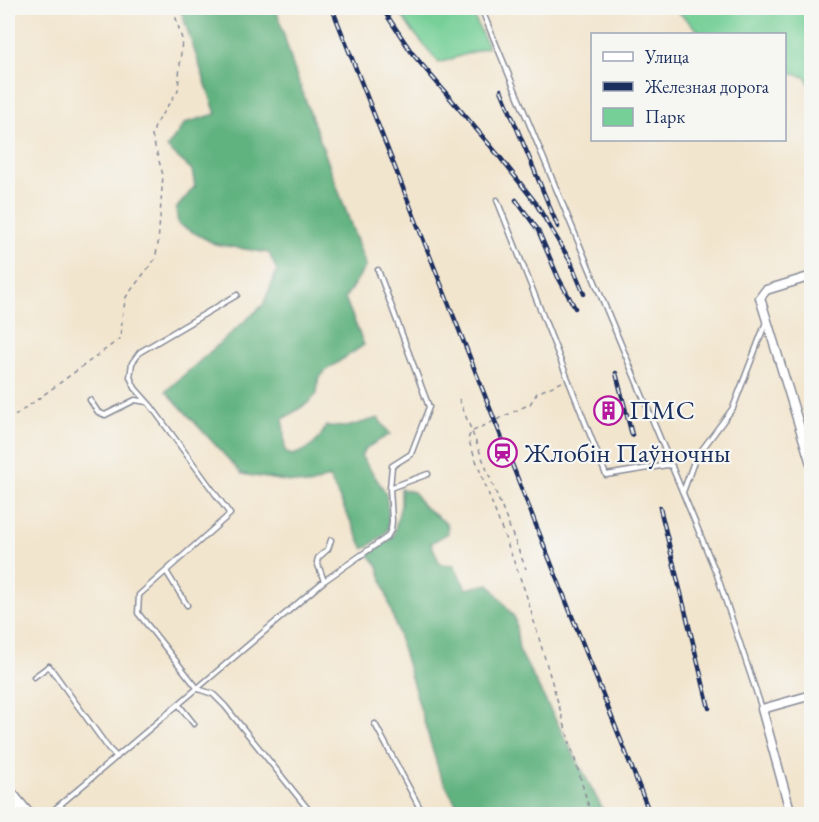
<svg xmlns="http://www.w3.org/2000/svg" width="819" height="822" font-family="'EB Garamond',serif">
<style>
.green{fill:#75cf96;stroke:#487f7a;stroke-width:1.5}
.forest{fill:#60b27f;stroke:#3e706e;stroke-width:1.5}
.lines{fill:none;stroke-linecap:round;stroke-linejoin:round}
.lane-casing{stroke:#868a96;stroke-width:7}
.street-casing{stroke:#868a96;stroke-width:11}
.secondary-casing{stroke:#868a96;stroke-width:15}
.path{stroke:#868a96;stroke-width:1.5;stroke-dasharray:4.5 4.5;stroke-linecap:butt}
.lane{stroke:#fff;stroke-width:4}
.street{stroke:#fff;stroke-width:8}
.secondary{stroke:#fff;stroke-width:12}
.rail-casing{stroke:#1b2f5e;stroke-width:4.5}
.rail{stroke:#f6f6f2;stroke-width:2;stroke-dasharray:7;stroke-linecap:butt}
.labels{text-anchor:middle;stroke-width:4.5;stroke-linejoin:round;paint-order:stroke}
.poi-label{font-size:27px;fill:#1b2f5e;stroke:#f6f6f2;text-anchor:start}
</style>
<rect width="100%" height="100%" fill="#f6f6f2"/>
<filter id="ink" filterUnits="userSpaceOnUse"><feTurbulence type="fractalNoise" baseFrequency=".0167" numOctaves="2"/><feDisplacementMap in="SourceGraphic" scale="12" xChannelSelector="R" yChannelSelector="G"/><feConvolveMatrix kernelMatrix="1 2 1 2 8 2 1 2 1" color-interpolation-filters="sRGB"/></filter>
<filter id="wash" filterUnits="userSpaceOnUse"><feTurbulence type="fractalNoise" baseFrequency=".008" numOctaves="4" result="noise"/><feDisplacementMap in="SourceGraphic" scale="24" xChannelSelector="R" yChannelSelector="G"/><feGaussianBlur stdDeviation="1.35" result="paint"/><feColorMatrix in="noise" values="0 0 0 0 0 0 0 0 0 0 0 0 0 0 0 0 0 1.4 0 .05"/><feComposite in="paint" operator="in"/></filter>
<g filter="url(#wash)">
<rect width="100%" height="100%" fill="#f2e5ce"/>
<path class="green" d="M397,8H470L488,47L439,63L410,28Z
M674,8H811V89L806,77L785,72L784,34H702Z"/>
<path class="forest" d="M180,8H276L293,66L366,266L345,298L364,345L326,370L318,380L317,394L308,403L283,419L285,452L292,455C310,450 318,443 326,426L347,427L378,418L390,434L366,448L361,456L386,493L389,519L388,529L383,536L364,549L329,477L310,485L242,474L166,391L263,305L277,271L269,253L215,244L178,224L176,209L195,186L192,170L167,148L185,123L216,114Z
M401,489L414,492L422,505L447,524L448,533L431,543L440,564L454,565L466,589L489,584L515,618L519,650L605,814H455L459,809L440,775L378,566L369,555L393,537L401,505Z"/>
</g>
<g filter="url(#ink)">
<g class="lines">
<defs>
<path id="lane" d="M481,8L717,575L762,709
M497,200L606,475L667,465L672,466
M237,295L140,352L132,363L130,377L135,388L151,406L230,514L139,595L138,613L198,689L213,694L225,706L312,814
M90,400L98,412L105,415L135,400L147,402
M390,488L428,474
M683,492L695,459L733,408L766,322
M166,571L187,605
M324,581L317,562L318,558L328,549L331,540
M34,677L49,666L109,749L117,757
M179,705L194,724
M375,724L423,814
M60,805L67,814
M49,814L324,581L387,537L391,530L392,521L390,488L392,466L411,454L429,407L378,270"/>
<path id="street" d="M812,276L766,290L760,298L812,467
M791,814L762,709L812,695"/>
<path id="secondary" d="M8,791L27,814"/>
</defs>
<use href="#lane" class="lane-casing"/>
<use href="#street" class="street-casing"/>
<use href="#secondary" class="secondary-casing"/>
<path class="path" d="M562,382L537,393L530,404L471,432L468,439L525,591L591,814
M459,399L526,569
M8,421L121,338L122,317L126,297L155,259L158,244L163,175L152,136L156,123L178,90L182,39L173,8"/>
<use href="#lane" class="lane"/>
<use href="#street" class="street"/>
<use href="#secondary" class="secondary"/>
<defs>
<path id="rail" d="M332,8L650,814
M382,8L412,53L499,156L535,202L572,264
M501,90L558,227
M516,200L538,230L558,277L575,308
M569,258L584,294
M616,373L632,435
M660,508L709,708"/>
</defs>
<use href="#rail" class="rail-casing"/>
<use href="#rail" class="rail"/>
</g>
</g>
<defs>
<symbol id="building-ring" viewBox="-11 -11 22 22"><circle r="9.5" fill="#f6f6f2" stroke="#b5179e" stroke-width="1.5"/><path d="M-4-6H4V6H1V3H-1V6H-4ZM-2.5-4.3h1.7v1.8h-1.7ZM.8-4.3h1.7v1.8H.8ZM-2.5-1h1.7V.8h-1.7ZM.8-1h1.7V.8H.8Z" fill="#b5179e"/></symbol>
<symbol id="station-ring" viewBox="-11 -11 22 22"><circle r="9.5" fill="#f6f6f2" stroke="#b5179e" stroke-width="1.5"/><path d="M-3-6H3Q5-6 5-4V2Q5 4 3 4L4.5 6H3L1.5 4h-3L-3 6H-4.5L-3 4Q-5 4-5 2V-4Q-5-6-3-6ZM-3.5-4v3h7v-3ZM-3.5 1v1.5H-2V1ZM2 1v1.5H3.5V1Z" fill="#b5179e"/></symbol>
</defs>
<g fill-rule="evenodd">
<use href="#building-ring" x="592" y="394" width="33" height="33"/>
<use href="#station-ring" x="486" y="436" width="33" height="33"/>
</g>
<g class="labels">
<g class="poi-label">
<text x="629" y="419">ПМС</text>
<text x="524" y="462">Жлобін Паўночны</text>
</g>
</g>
<rect width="819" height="822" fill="none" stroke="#f6f6f2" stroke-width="30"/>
<rect x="591" y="33" width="195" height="108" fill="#f6f6f2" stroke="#9ea6b7" stroke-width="1.5"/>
<rect x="603" y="52" width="30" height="9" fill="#ffffff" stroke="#9ea6b7" stroke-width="1.5"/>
<text x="645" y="63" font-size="18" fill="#1b2f5e">Улица</text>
<rect x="603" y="82" width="30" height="9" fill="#1b2f5e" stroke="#9ea6b7" stroke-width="1.5"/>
<text x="645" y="93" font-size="18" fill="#1b2f5e">Железная дорога</text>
<rect x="603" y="108" width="30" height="18" fill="#75cf96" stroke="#9ea6b7" stroke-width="1.5"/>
<text x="645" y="123" font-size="18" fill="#1b2f5e">Парк</text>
</svg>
